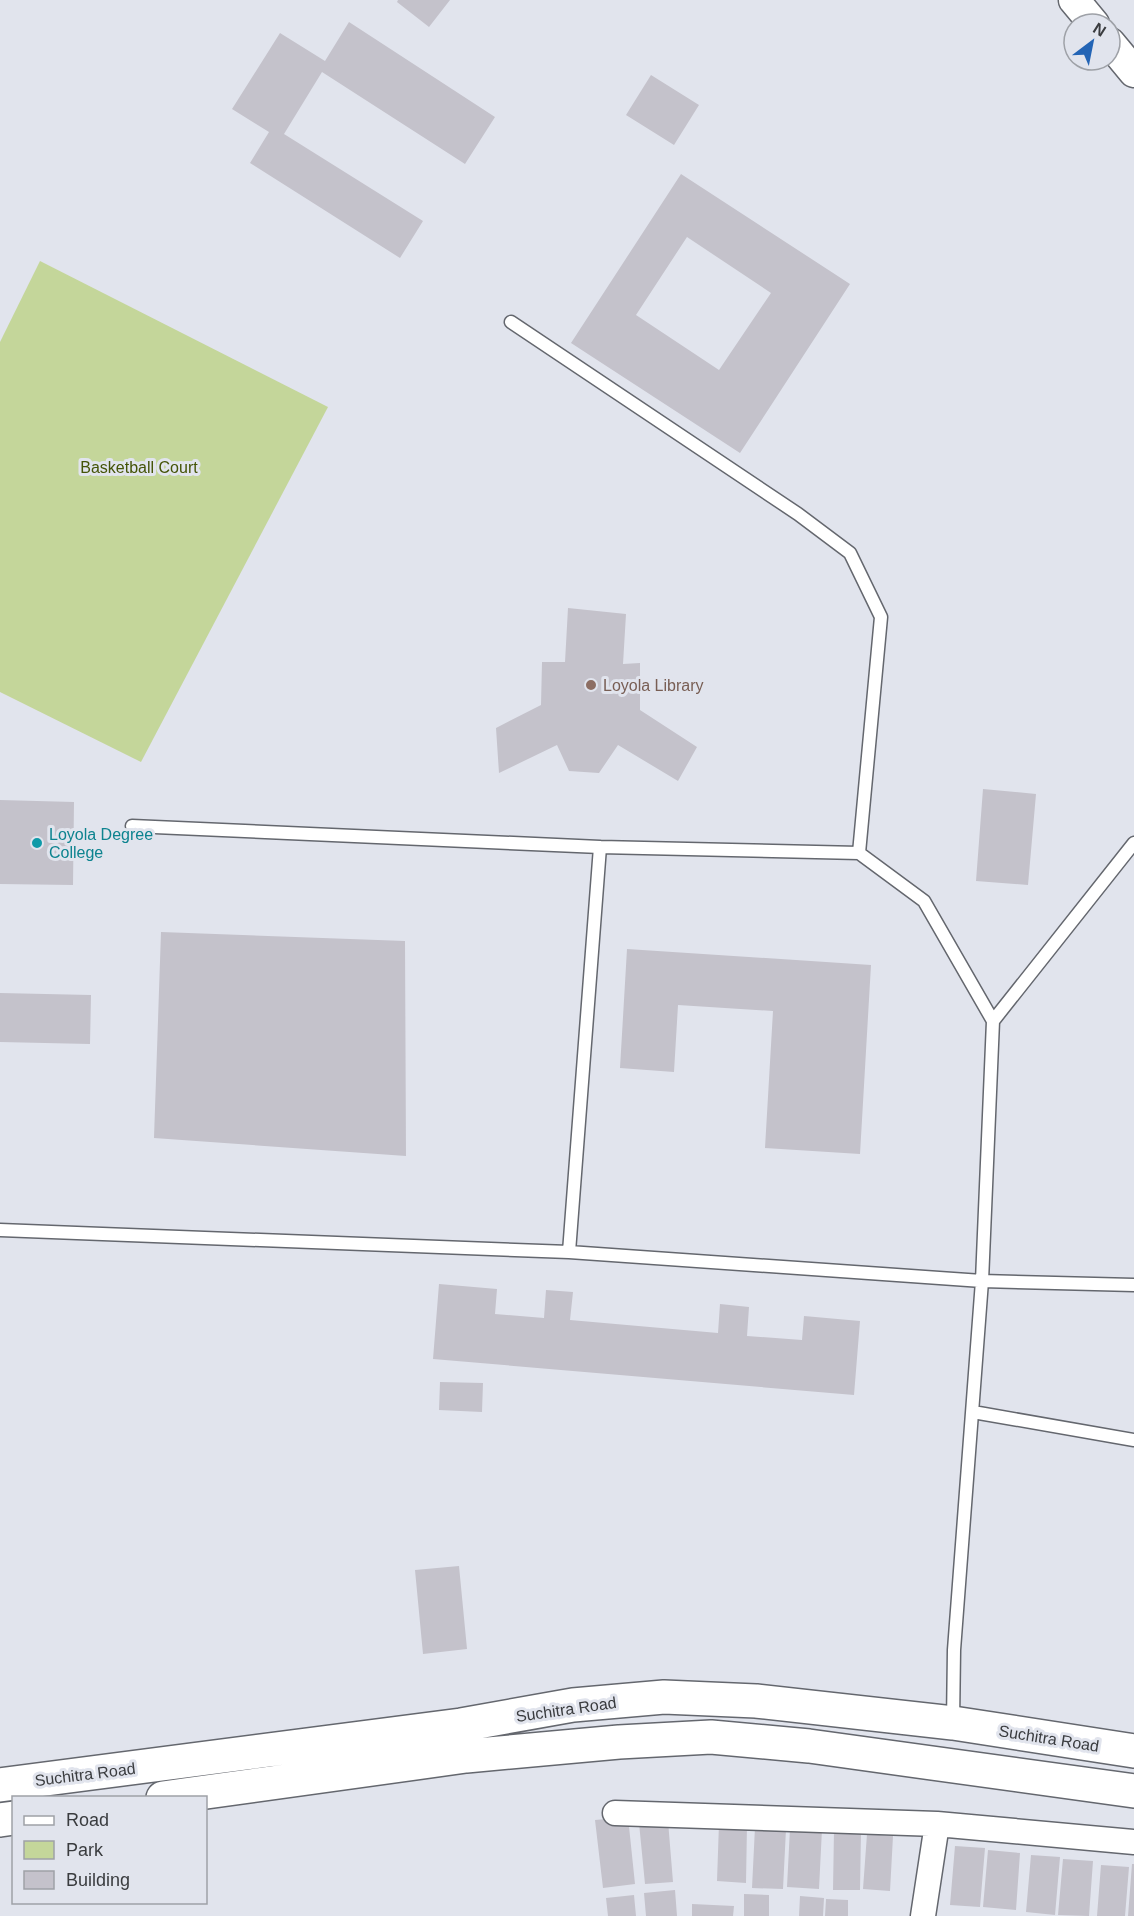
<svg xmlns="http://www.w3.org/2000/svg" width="1134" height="1916" font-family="Arial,sans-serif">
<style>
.green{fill:#c4d69a}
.building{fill:#c4c2cb;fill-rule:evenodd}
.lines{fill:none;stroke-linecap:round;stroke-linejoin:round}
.service-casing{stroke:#64676e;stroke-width:15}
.minor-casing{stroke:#64676e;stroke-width:27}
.tertiary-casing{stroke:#64676e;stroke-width:33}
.secondary-casing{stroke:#64676e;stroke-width:36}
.service{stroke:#fff;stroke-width:12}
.minor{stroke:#fff;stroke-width:24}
.tertiary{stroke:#fff;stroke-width:30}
.secondary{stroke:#fff;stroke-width:33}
.education-dot{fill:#8d6e63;stroke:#e1e4ed;stroke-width:2}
.culture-dot{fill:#0f9aa8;stroke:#e1e4ed;stroke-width:2}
.labels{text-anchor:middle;stroke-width:6;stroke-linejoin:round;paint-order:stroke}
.park-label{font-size:16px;fill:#445407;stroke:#e1e4ed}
.education-label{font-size:16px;fill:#785e54;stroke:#e1e4ed;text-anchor:start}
.culture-label{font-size:16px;fill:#0d838f;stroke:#e1e4ed;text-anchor:start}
.street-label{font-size:16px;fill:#3a3c3f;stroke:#e1e4ed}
</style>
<rect width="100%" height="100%" fill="#e1e4ed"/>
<path class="green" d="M40,261L328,407L141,762L0,692V342Z"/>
<path class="building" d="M398,0H450L429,27L397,2Z
M349,22L495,117L465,164L322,72L284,134L423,221L400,258L250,163L269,132L232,109L280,33L325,61Z
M651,75L699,105L674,145L626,115Z
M681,174L850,284L740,453L571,343ZM687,237L771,293L719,370L636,315Z
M568,608L626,614L623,664L640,663V710L697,747L678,781L618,745L599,773L569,771L557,745L499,773L496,728L541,705L542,662H565Z
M983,789L1036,794L1028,885L976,881Z
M0,800L74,802L73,885L0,884Z
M161,932L405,941L406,1156L154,1138Z
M627,949L871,965L860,1154L765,1148L773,1011L678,1005L674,1072L620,1068Z
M0,993L91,995L90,1044L0,1042Z
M439,1284L497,1289L495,1314L544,1318L546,1290L573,1292L570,1320L718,1333L720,1304L749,1307L747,1336L802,1340L804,1316L860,1321L854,1395L433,1359Z
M440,1382L483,1383L482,1412L439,1410Z
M459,1566L467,1649L423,1654L415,1570Z
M628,1817L635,1884L603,1888L595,1820Z
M668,1821L673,1882L645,1884L639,1823Z
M719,1823L747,1824L746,1883L717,1881Z
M755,1827L786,1829L783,1889L752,1888Z
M790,1828L822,1829L819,1889L787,1887Z
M834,1830L861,1831L860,1890H833Z
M867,1834L893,1836L890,1891L863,1889Z
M955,1846L985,1848L980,1907L950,1905Z
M988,1850L1020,1853L1016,1910L983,1907Z
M1031,1855L1060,1857L1055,1915L1026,1912Z
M1063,1859L1093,1861L1089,1916L1058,1915Z
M1132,1864H1134V1916H1128Z
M1101,1865L1129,1867L1125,1916H1097Z
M675,1890L677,1916H646L644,1893Z
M744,1894L769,1895V1916H744Z
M634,1895L636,1916H608L606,1898Z
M800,1896L824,1898L823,1916H799Z
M826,1899L848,1900V1916H825Z
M692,1904L734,1906L733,1916H692Z"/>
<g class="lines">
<defs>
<path id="service" d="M511,322L798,514L850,553L881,617L859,853
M132,826L600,847L859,853L924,901L993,1021L982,1281L954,1650L953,1722
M993,1021L1134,843
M0,1230L569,1252L982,1281L1134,1285
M569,1252L600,847
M973,1412L1134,1440"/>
<path id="minor" d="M615,1813L937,1824L1134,1842
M923,1916L937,1824"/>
<path id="tertiary" d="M1074,0L1094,24
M1110,43L1134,72"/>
<path id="secondary" d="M0,1785L461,1725L573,1705L664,1697L756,1701L953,1723L1134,1751
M163,1798L466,1756L619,1742L711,1737L809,1746L1134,1791
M0,1820L14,1818"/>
</defs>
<use href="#service" class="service-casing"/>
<use href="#minor" class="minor-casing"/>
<use href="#tertiary" class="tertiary-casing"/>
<use href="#secondary" class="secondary-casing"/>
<use href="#service" class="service"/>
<use href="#minor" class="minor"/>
<use href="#tertiary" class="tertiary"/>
<use href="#secondary" class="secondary"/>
</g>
<circle class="education-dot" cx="591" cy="685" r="6"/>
<circle class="culture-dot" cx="37" cy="843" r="6"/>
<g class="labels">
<g class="park-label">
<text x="139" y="473">Basketball Court</text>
</g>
<g class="education-label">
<text x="603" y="691">Loyola Library</text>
</g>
<g class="culture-label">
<text x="49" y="840">Loyola Degree<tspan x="49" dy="18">College</tspan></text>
</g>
<g class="street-label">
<text transform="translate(566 1709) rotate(-8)" y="6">Suchitra Road</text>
<text transform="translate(1049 1738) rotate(9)" y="6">Suchitra Road</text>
<text transform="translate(85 1774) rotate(-7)" y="6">Suchitra Road</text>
</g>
</g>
<rect x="12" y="1796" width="195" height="108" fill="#e1e4ed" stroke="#9ea1a7" stroke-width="1.5"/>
<rect x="24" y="1816" width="30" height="9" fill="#ffffff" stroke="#9ea1a7" stroke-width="1.5"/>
<text x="66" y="1826" font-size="18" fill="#3a3c3f">Road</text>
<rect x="24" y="1841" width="30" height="18" fill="#c4d69a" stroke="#9ea1a7" stroke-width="1.5"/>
<text x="66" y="1856" font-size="18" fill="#3a3c3f">Park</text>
<rect x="24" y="1871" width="30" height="18" fill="#c4c2cb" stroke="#9ea1a7" stroke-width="1.5"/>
<text x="66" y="1886" font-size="18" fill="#3a3c3f">Building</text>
<g transform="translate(1092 42) rotate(32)"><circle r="28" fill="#e1e4ed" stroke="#9ea1a7" stroke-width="1.5"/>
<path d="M0-4.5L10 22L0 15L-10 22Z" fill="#2364b5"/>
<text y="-9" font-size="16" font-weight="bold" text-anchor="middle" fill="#3a3c3f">N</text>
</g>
</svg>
